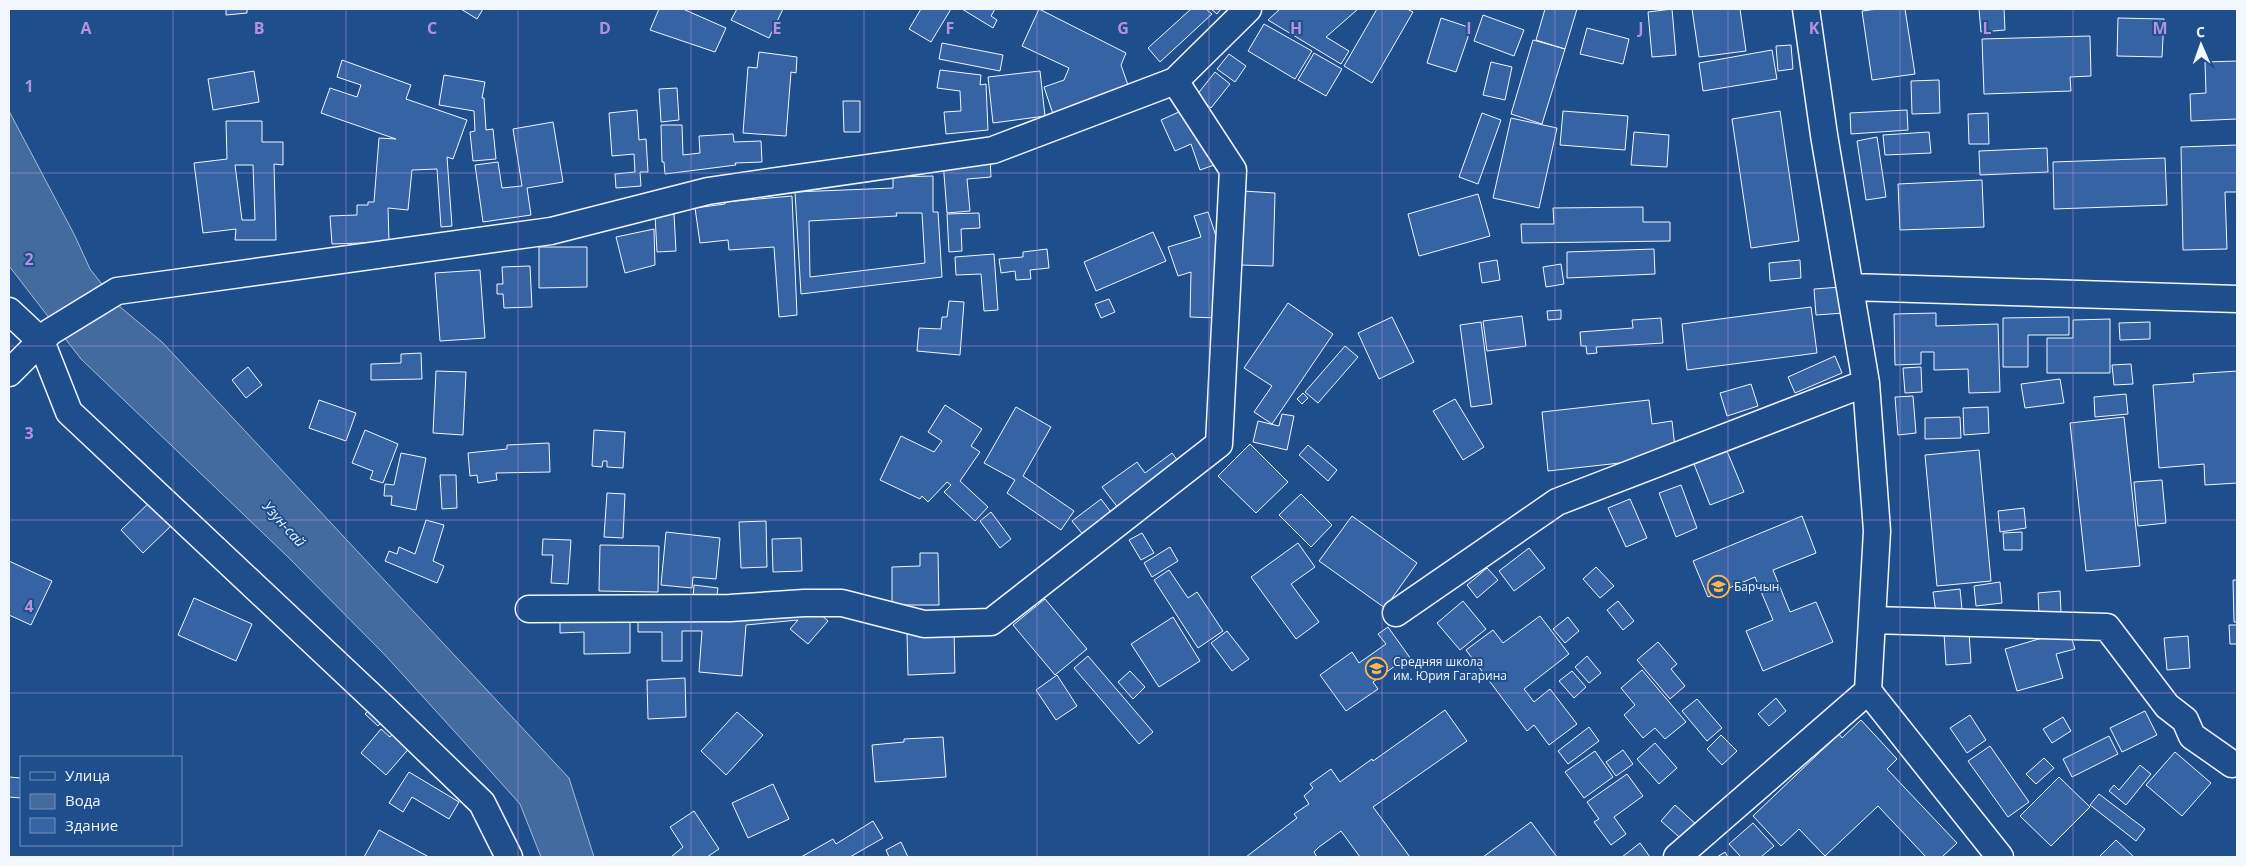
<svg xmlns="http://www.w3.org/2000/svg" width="2246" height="866" font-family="'Open Sans',sans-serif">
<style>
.water{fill:#446ba0;stroke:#a8bbd7}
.building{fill:#3563a3;stroke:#f2f6ff;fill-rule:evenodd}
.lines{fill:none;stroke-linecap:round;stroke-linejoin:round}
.minor-casing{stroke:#f2f6ff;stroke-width:29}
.minor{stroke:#1f4e8c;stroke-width:26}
.grid{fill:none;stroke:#b691df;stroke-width:1;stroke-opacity:0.55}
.labels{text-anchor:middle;stroke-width:4;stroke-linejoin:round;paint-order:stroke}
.poi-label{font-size:12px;fill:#f2f6ff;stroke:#1f4e8c;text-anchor:start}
.water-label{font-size:14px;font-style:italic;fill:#f2f6ff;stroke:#1f4e8c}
.grid-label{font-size:16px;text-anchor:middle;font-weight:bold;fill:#b691df;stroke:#1f4e8c;stroke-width:4;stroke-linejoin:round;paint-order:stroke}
</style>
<rect width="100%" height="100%" fill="#1f4e8c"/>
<path class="water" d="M9,111L75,236L90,269L119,306L162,342L569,778L594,857H541L520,804L485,765L385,655L288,557L81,359L9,266Z"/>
<path class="building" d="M226,9H247V13L226,15Z
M461,9H483L477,19Z
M659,9H683L726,28L715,52L650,30Z
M737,9H783L769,38L731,20Z
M921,9H951L931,42L909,29Z
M962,9H995L991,16L997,20L993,28Z
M1039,9L1126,53L1121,65L1129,88L1053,114L1044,87L1064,80L1069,68L1022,46Z
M1191,9H1206L1212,14L1160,62L1148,48Z
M1211,9H1221L1217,14Z
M1280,9H1358L1326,37L1349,51L1341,64L1268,20Z
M1377,9H1407L1413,12L1372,83L1344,66Z
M1545,9H1577L1565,49L1536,40Z
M1672,9L1676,55L1652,57L1648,12Z
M1692,9H1740L1746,51L1699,57Z
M1878,9H1905L1915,74L1872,80L1862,11Z
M1979,9H2004L2005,30L1981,32Z
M1483,15L1524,30L1514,56L1474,41Z
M1441,18L1471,28L1456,72L1427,63Z
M2118,18L2164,19L2162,57L2117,56Z
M1264,24L1312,51L1295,79L1248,51Z
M1587,28L1629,39L1623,64L1580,54Z
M2090,36L2091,76L2070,77L2071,91L1984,94L1982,39Z
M1533,40L1565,49L1542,124L1511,114Z
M942,43L1003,55L1000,71L939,59Z
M1791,45L1793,69L1778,71L1776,46Z
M1772,50L1777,79L1703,91L1699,63Z
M759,52L797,57L796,73L791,72L786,136L743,133L748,67L757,68Z
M1314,53L1342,69L1326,96L1298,80Z
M1229,54L1246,66L1235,82L1217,69Z
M342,60L411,85L406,99L467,120L453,159L447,157L452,226L441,227L437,169L412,170L408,210L388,208L389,242L332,244L330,216L357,215V205H368V202H374L379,138L396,139L321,113L330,88L357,97L361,85L337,77Z
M2237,61V119L2191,121L2190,94L2206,93L2205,62Z
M1491,62L1512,67L1505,100L1483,95Z
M940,70L981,75L980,85L986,84L988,130L946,134L944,112L961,111L960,91L937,88Z
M254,71L259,102L213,110L208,79Z
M1040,71L1045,116L993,123L988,77Z
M1215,72L1230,84L1211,108L1196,96Z
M444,75L485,82L482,98H484L486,130L493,129L496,159L473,161L470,132L475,131L474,111L439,105Z
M1939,80L1940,113L1912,114L1911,81Z
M677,88L679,120L661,122L659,89Z
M843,101H860V132H844Z
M1188,108L1217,164L1200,170L1191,144L1175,151L1161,120Z
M637,110L639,140L646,139L648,172H640L641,186L616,188L615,174L635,172L634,154L612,156L609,113Z
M1907,110L1908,130L1851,134L1850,113Z
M1563,111L1628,116L1625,150L1560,145Z
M1780,111L1799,241L1751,248L1732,119Z
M1482,113L1501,120L1478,184L1459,177Z
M1988,113L1989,144H1969L1968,114Z
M1511,118L1557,128L1539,208L1493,198Z
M226,121H262V142H283V165L274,164L276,240H235L236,229L203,233L194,163L227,159ZM235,165H253L255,220H242Z
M553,122L563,182L527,188L531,215L483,222L475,165L498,162L502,188L522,186L513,129Z
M661,125H682L683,155L700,153L699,136L733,134L734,142L761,141L762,162L735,163L736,165L665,174L664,162H662Z
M1634,132L1669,135L1667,167L1631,165Z
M1929,132L1931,153L1885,155L1883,135Z
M1877,137L1886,197L1866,200L1857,141Z
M2237,145V192H2225L2227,249L2183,250L2181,147Z
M2047,148L2048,172L1980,175L1979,151Z
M990,157L991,177L967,179L970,211L947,213L943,161Z
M2165,158L2167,205L2054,209L2053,162Z
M933,176V212H938L942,277L801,294L795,192L893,188V177ZM896,213H922L925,263L810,277L809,221L897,216Z
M1982,180L1984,227L1900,230L1898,184Z
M1243,191L1275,193L1273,266L1241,265Z
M1478,194L1490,236L1419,256L1408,214Z
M792,196L797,315L779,317L774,247L729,250L728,240L700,243L695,208L725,204V202Z
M1643,207V222H1670V241L1522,243L1521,224H1554L1553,208Z
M1208,212L1220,248L1219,318L1190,317L1191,272L1178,276L1168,247L1201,237L1194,216Z
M979,213L980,228L961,229L962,251L949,252L947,214Z
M674,214L676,251L657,252L655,215Z
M654,229L655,265L625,273L616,237Z
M1153,232L1166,261L1096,291L1084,262Z
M539,247H587V287L539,288Z
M1047,249L1049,268L1030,270L1031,279L1016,280L1015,271L1001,273L999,259L1023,257V252Z
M1654,249L1655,274L1567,278V252Z
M994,254L998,310L984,311L981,274L956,275L955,257Z
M1497,260L1500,280L1482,283L1479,263Z
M1800,260L1801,278L1770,281L1769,263Z
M1561,264L1564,284L1546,287L1543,267Z
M530,266L532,307L504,308L503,294H497V284H503L502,267Z
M480,270L485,338L440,341L435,273Z
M1841,287L1844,313L1816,315L1814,289Z
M1109,299L1115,312L1101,318L1095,304Z
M949,301L964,302L960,355L917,351L919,328L941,329L942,317H947Z
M1288,303L1333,334L1272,424L1254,412L1272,386L1244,368Z
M1811,307L1817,353L1687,370L1682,324Z
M1561,310V319L1548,320L1547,311Z
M1936,313V326L1998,324L2000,392L1969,393L1968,369L1934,370V352H1921V364L1895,365L1894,314Z
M1522,316L1526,346L1487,351L1483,321Z
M1392,317L1414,362L1379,379L1358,333Z
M2069,317V335H2028V367H2003V318Z
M1661,318L1663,343L1596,347L1597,353L1587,354L1586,346H1581L1580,332L1633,328L1632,320Z
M2110,319V373H2047V338H2073V320Z
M1481,322L1492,404L1471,407L1460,325Z
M2150,322V339L2120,340L2119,323Z
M1345,346L1358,357L1318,403L1305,392Z
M421,353L422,379L371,380V364L401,363V354Z
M1835,356L1842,373L1795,393L1788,377Z
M2131,364L2133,384L2114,385L2112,365Z
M248,367L262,385L246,398L232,380Z
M1921,367L1922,392L1905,393L1903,368Z
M436,371L466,372L463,435L433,433Z
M2237,371V483L2205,485L2204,464L2159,468L2153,385L2194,382L2193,374Z
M2060,379L2064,403L2025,408L2021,384Z
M1751,384L1758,406L1727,416L1720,393Z
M1303,393L1308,398L1302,404L1297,399Z
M2126,394L2128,414L2095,417L2094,397Z
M1913,396L1916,433L1898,435L1895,397Z
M1455,399L1484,447L1463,460L1433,411Z
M319,400L356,413L346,441L309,428Z
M1649,400L1652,424L1672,421L1675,448L1655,450L1656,459L1548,471L1542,412Z
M945,405L982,429L971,446L980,452L960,481L988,507L975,521L944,492L951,485L947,482L928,502L922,496L920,499L880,480L901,436L934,452L942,441L928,432Z
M1016,407L1051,427L1023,476L1074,511L1061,530L1007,493L1015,480L984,463Z
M1988,407L1989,433L1964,435L1963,408Z
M1282,414L1294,416L1287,450L1253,442L1258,421L1279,426Z
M1960,417L1961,438L1925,439V418Z
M2124,417L2140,566L2086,571L2070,423Z
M365,430L398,444L383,483L370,479L373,471L352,463Z
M594,430L625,432L623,468L607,467V461H603L602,467L592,466Z
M549,443L550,472L496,473L497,480L478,483L477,475L470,476L468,453L507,449V445Z
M1250,444L1288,482L1256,513L1218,476Z
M1308,445L1337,470L1328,481L1299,455Z
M1979,450L1991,581L1937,586L1925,455Z
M1727,451L1744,492L1710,505L1694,464Z
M401,453L426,458L416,510L391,505L392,496H384L385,484L394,485Z
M1172,453L1180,464L1119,509L1102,487L1137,462L1145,473Z
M440,475H456L457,508L442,509Z
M2162,480L2166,523L2138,526L2134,482Z
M1681,485L1697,528L1676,537L1659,493Z
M607,493L625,494L623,538L604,537Z
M1301,494L1332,525L1311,547L1279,515Z
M153,499L175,522L143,553L121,530Z
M1101,499L1113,515L1084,536L1072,521Z
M1630,499L1647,538L1626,547L1608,508Z
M2024,508L2026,528L2000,532L1998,511Z
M991,512L1011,539L1000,548L980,521Z
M1352,516L1417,563L1385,608L1319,561Z
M1802,516L1816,553L1773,570L1790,612L1816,602L1833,642L1763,671L1746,631L1773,620L1755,577L1708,597L1693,561Z
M426,520L444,525L433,561L444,566L437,583L385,561L389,551L397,554L399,547L415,554Z
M766,521L767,567L741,568L739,522Z
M666,532L720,538L716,579L693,577L692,588L661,585Z
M2022,532V550H2004L2003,533Z
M1142,533L1154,553L1141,560L1129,540Z
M801,538L802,571L773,572L772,539Z
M543,539L571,540L568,584L551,583L553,555H542Z
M1298,543L1315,567L1291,584L1319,622L1296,639L1251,577Z
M600,545L659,546L658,592L599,591Z
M1170,547L1178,561L1152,577L1144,563Z
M1529,548L1545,568L1514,591L1499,571Z
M920,553H938L939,605H892V567L920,566Z
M9,561L52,581L31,625L9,615Z
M1596,567L1614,586L1600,598L1583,579Z
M1487,568L1498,580L1477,598L1467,585Z
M1169,570L1188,598L1197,592L1223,631L1198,648L1154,580Z
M2233,580H2237V622H2234Z
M2000,582L2002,603L1976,606L1974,586Z
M694,585L718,588L716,601L693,599Z
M1960,589L1962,609L1936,613L1933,592Z
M2060,591L2061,612L2039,613L2038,593Z
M194,598L252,624L236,661L178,635Z
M1045,599L1087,649L1055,675L1013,625Z
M1463,601L1486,629L1460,650L1437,623Z
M1618,601L1634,621L1623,630L1607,610Z
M811,606L828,621L808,644L790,629L798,620L746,625L742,676L699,672L702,631H682V661H662V632H638V618L736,621L735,614Z
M560,615H630V653L584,654V632L560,633Z
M1540,616L1569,654L1524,689L1534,702L1550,689L1577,724L1549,745L1534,725L1527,731L1466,650L1493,630L1503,643Z
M1173,617L1200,661L1159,687L1131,644Z
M1568,617L1579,631L1565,643L1553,629Z
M2229,625H2237V644H2230Z
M1388,627L1413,662L1403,669L1399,663L1373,682L1378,689L1346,711L1320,675L1352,652L1359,663L1386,644L1378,634Z
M2069,630L2075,649L2056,654L2063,678L2017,691L2005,649Z
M954,631L955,673L908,675L907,633Z
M1227,631L1249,659L1232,671L1211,643Z
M1969,632L1971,663L1946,665L1944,633Z
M2188,636L2190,668L2167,670L2164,638Z
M1658,642L1677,664L1671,669L1685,686L1670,699L1637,660Z
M1088,656L1153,732L1139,744L1074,668Z
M1587,656L1601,673L1589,683L1575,667Z
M1642,670L1686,722L1665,739L1655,728L1643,738L1624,715L1635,705L1621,688Z
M1130,671L1145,687L1133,699L1118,682Z
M1572,671L1586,687L1574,698L1559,681Z
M1057,675L1077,706L1056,720L1036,690Z
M685,678L686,717L648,719L647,680Z
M1776,698L1786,711L1769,726L1758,714Z
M1697,699L1722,728L1707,741L1682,711Z
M375,704L388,716L378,726L365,714Z
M1445,710L1467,741L1373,807L1410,857H1360L1341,831L1319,847L1314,852L1317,857H1246L1297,818L1294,814L1309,804L1304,796L1313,788L1310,784L1331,769L1340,782L1372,759L1373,761Z
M2145,711L2157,735L2122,752L2110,728Z
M737,712L763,735L726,775L701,751Z
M1970,715L1986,740L1967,753L1950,728Z
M2063,717L2071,731L2052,743L2043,729Z
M1861,720L1897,759L1887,769L1957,843L1942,857H1926L1878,806L1825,856L1799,829L1781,846L1753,816L1839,734L1842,738Z
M1589,727L1599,741L1568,764L1558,751Z
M381,729L390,737L396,729L413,744L386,775L361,753Z
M1721,735L1737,751L1722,765L1707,749Z
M2109,736L2118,754L2072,777L2063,759Z
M943,737L946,777L875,782L872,745L904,742V739Z
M1655,743L1677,768L1659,784L1637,759Z
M1990,746L2029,802L2008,817L1968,761Z
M1623,750L1633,764L1616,776L1606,762Z
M1595,751L1613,777L1584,798L1565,772Z
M2175,752L2211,783L2182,816L2146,785Z
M2044,758L2054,768L2036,784L2026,774Z
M2140,765L2151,774L2126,805L2109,791L2114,785L2119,790Z
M409,772L459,802L449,819L412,797L403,812L389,803Z
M1627,774L1643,796L1614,817L1626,834L1611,845L1594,822L1599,819L1587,802Z
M9,777L21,778V798L9,797Z
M2059,777L2090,807L2051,846L2020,816Z
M773,784L789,819L748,838L732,803Z
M2099,794L2145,829L2136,841L2090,805Z
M1675,805L1699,827L1686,843L1661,821Z
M694,811L719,849L707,857H671L683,847L670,827Z
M873,821L883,838L850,857H801L833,839L836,844Z
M1531,822L1557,857H1483Z
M1753,823L1774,846L1761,857H1741L1729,844Z
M379,830L429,857H364Z
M2116,840L2134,857H2099Z
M901,842L908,857H889L886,850Z
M1640,843L1650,857H1622Z
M1725,852L1728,857H1717Z"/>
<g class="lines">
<defs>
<path id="minor" d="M1806,9L1824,135L1866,383L1877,531L1868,691L2000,857
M1851,287L2237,299
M9,311L41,341L69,412L386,710L482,803L509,857
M9,373L50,332L117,291L551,231L708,191L993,150L1175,81L1248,9
M529,609L730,608L804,603H842L924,624L991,622L1219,444L1233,170L1175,81
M1396,613L1557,502L1866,383
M1872,620L2107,627L2167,706L2185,720L2192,736L2232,764
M1677,857L1868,691"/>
</defs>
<use href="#minor" class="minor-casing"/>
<use href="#minor" class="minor"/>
</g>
<path class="grid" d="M173,9V757M346,9V857M518,9V857M691,9V857M864,9V857M1037,9V857M1209,9V857M1382,9V857M1555,9V857M1728,9V857M1900,9V857M2073,9V857M9,173H2237M9,346H2237M9,520H2237M9,693H2237M173,845V857"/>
<defs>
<symbol id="school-ring" viewBox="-11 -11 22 22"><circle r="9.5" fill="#1f4e8c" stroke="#ffb74d" stroke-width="1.5"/><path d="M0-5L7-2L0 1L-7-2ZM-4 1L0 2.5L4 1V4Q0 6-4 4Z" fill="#ffb74d"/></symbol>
</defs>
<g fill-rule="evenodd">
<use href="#school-ring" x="1706" y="574" width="25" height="25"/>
<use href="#school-ring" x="1364" y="656" width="25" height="25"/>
</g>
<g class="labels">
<g class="poi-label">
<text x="1734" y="591">Барчын</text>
<text x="1393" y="666">Средняя школа<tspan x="1393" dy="14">им. Юрия Гагарина</tspan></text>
</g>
<g class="water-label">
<text transform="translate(284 524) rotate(48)" y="5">Узун-сай</text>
</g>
</g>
<g class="grid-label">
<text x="86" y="34">A</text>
<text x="259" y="34">B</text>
<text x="432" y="34">C</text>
<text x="605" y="34">D</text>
<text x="777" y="34">E</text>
<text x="950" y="34">F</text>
<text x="1123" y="34">G</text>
<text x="1296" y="34">H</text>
<text x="1469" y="34">I</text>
<text x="1641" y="34">J</text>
<text x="1814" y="34">K</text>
<text x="1987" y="34">L</text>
<text x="2160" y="34">M</text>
<text x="29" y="92">1</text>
<text x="29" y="265">2</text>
<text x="29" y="439">3</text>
<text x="29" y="612">4</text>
</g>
<rect width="2246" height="866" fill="none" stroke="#f2f6ff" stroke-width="20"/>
<rect x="20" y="756" width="162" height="90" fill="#1f4e8c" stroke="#7391ba"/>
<rect x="30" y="772" width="25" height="8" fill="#1f4e8c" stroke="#7391ba"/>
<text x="65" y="781" font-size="15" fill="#f2f6ff">Улица</text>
<rect x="30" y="794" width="25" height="15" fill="#446ba0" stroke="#7391ba"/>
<text x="65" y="806" font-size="15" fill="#f2f6ff">Вода</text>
<rect x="30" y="818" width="25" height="15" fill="#3563a3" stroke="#7391ba"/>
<text x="65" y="831" font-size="15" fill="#f2f6ff">Здание</text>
<g transform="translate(2201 45) rotate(358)" stroke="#1f4e8c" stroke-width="4" paint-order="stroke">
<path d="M0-4L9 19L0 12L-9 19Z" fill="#f2f6ff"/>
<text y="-8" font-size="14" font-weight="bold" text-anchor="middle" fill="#f2f6ff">С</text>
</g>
</svg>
